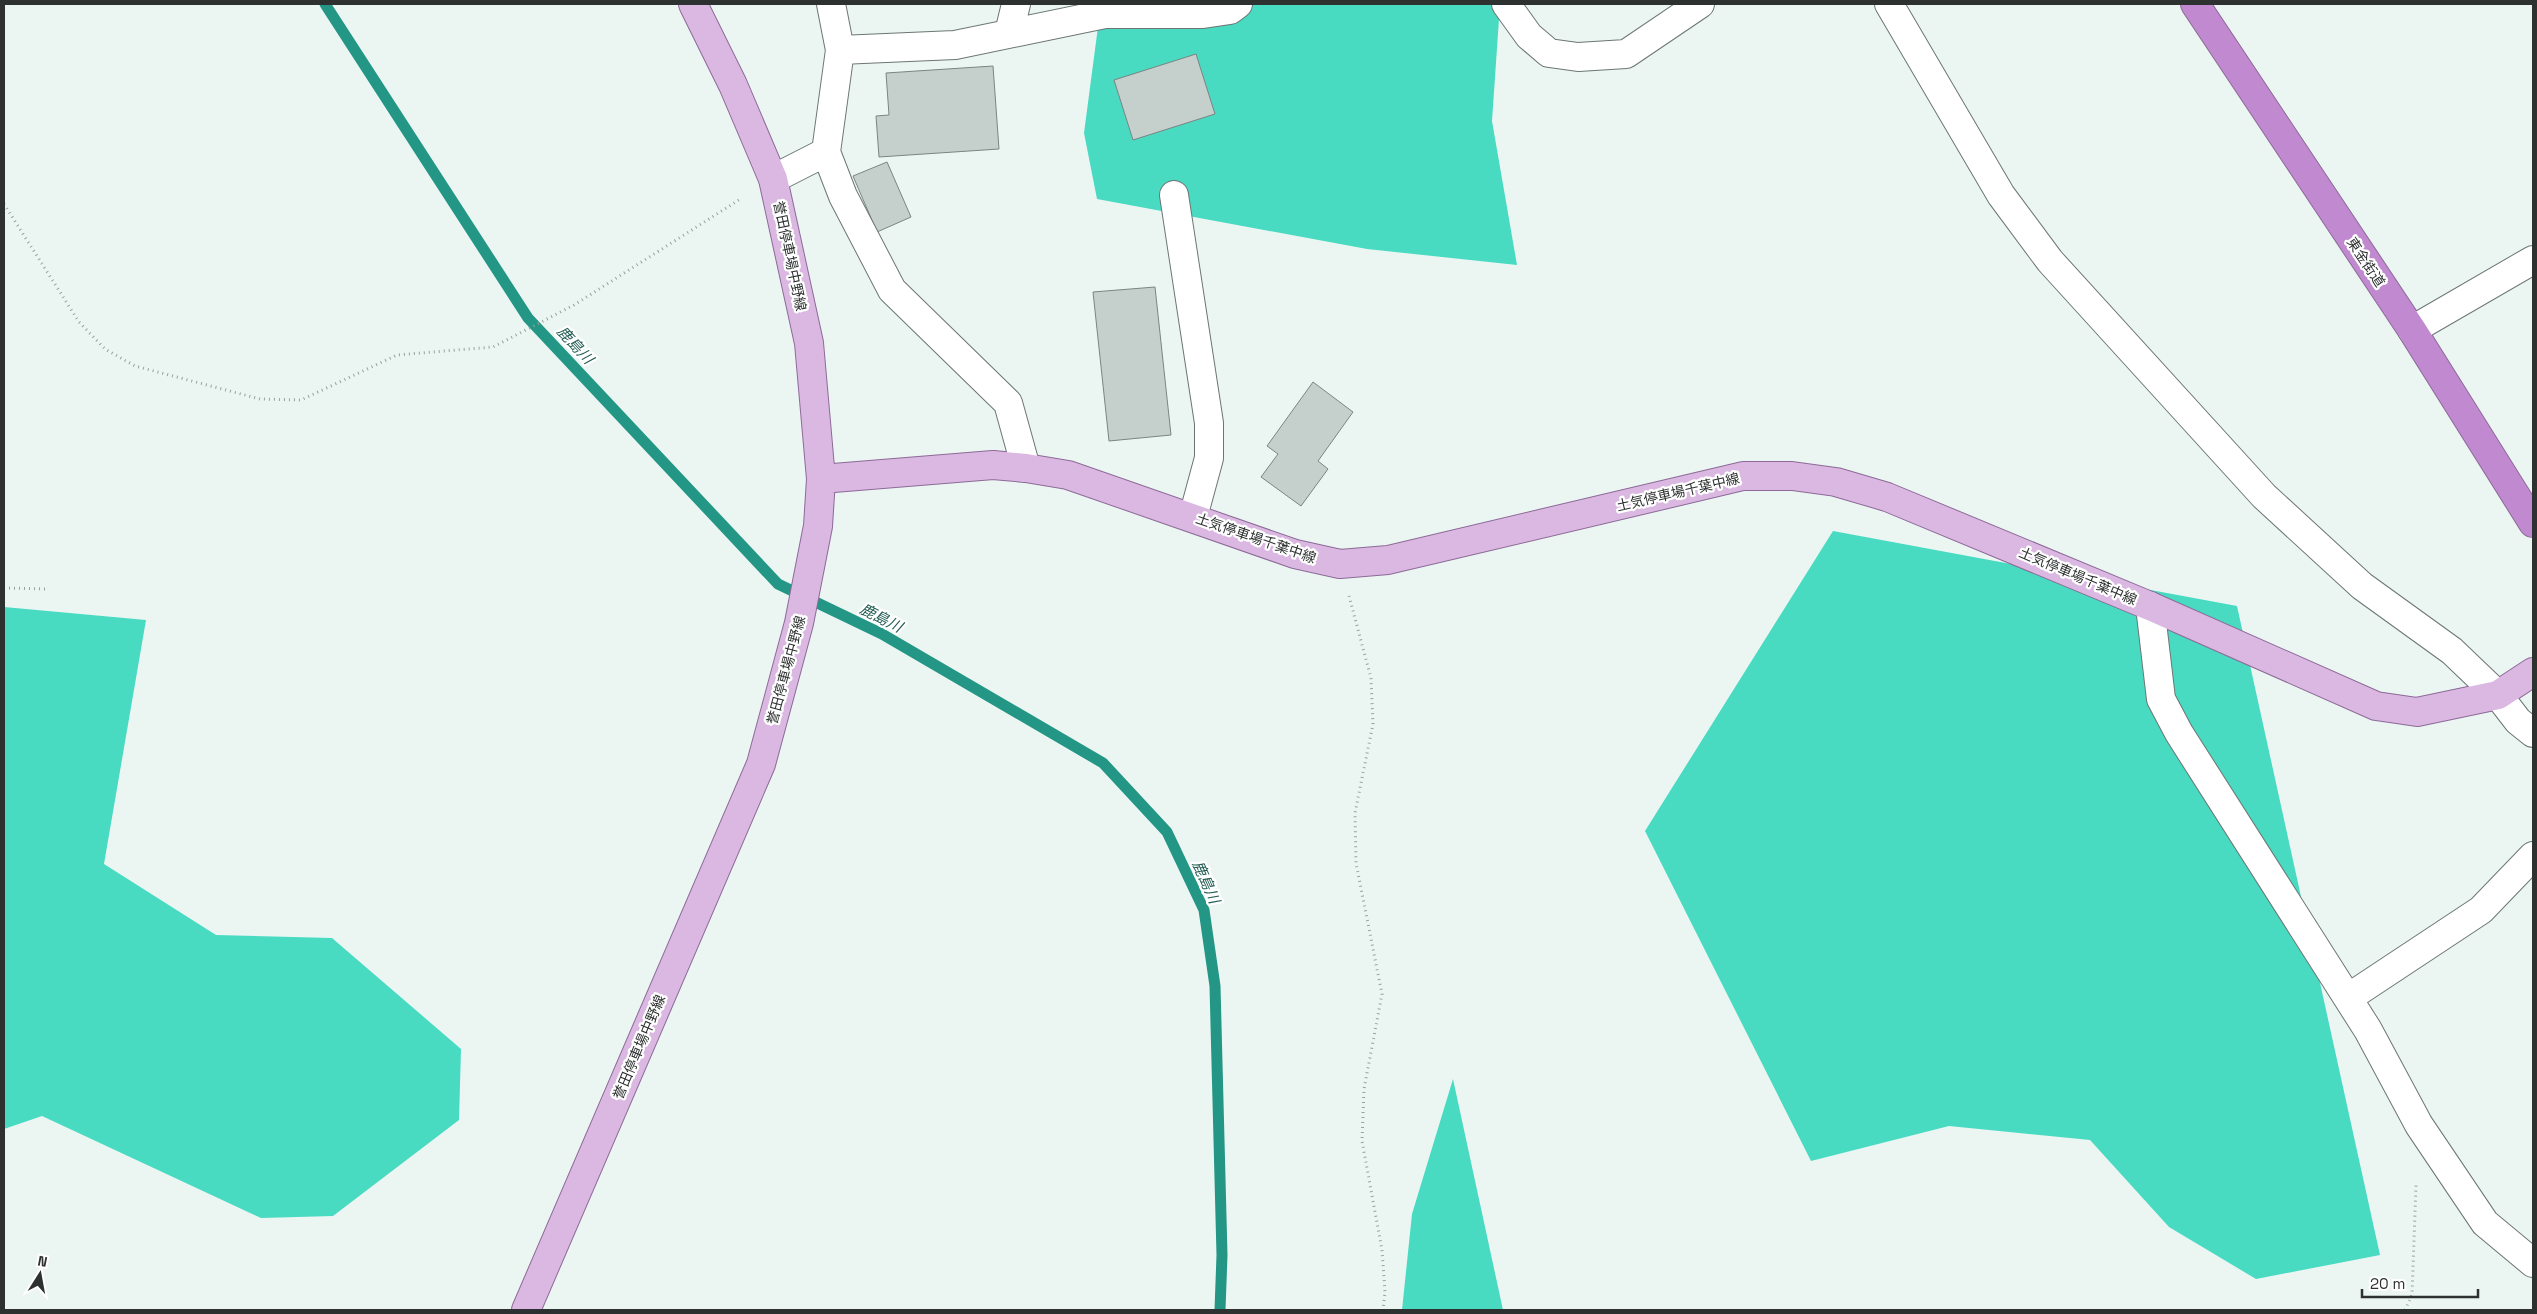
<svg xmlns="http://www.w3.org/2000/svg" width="2537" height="1314" font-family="'Space Grotesk','Noto Sans JP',sans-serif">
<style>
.forest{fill:#49dac2}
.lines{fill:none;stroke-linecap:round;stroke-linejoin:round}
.stream{stroke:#239685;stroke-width:11}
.building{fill:#c5d0cd;stroke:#7b8482}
.minor-casing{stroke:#6c7674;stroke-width:30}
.major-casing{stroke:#8d6a97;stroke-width:30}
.highway-casing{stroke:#8d6a97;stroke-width:30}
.path{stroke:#99a19f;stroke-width:3;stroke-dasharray:1 4;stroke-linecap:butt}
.minor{stroke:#fff;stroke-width:28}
.major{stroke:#dab8e2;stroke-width:28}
.highway{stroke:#c189cf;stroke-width:28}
.labels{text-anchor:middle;stroke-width:4.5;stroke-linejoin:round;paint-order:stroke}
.street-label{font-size:14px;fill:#2d3130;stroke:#fff}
.water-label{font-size:15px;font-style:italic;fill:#215c51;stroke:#fff}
</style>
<rect width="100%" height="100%" fill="#ebf6f3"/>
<path class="forest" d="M1101,4H1500L1492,121L1517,265L1367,249L1097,199L1084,133Z
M1833,531L2237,606L2380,1255L2256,1279L2169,1227L2090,1140L1949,1126L1811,1161L1645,831Z
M4,607L146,620L104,864L216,935L332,938L461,1049L459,1120L333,1216L261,1218L42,1116L4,1129Z
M1453,1079L1503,1310H1402L1412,1214Z"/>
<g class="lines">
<path class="stream" d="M325,4L528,318L778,584L882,634L1103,763L1167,832L1204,910L1215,986L1222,1255L1220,1310"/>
</g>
<path class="building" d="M1196,54L1215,114L1133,140L1114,80Z
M993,66L999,149L879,157L876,116L889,115L886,73Z
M887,162L911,217L877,232L853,176Z
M1155,287L1171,435L1109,441L1093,292Z
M1313,382L1353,412L1318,461L1328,469L1301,506L1261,477L1278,454L1267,446Z"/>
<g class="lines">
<defs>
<path id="minor" d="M831,4L840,50L826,152L843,196L892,290L1008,403L1026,468
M1506,4L1529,36L1549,53L1578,57L1626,54L1700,4
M1889,4L2001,195L2050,261L2264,496L2362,586L2452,651L2498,695L2518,721L2533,733
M1009,33L1016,4
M840,50L955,45L1105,14H1203L1230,10L1238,4
M773,179L826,152
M1174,195L1209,423V458L1193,517
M2412,330L2533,260
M2150,606L2161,699L2179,733L2368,1030L2419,1125L2485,1223L2533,1263
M2348,998L2481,910L2533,856"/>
<path id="major" d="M821,479L993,465L1026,468L1068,475L1295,554L1340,564L1388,560L1743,476H1792L1836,482L1887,497L2150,606L2376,706L2417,712L2498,695L2533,672
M526,1310L761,764L799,623L818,526L821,479L809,343L773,179L733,85L693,4"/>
<path id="highway" d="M2195,4L2412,330L2533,523"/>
</defs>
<use href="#minor" class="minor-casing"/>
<use href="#major" class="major-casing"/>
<use href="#highway" class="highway-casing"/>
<path class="path" d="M4,204L79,322L105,349L135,366L260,399L301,400L397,355L493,347L574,305L742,198
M4,588L48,589
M1349,596L1371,678L1373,724L1355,813L1356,863L1382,994L1364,1089L1362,1141L1382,1250L1385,1292L1383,1310
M2405,1310L2412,1295L2416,1185"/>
<use href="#minor" class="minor"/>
<use href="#major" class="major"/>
<use href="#highway" class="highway"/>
</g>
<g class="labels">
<g class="street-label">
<text transform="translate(790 256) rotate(78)" y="5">誉田停車場中野線</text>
<text transform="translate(2366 262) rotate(56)" y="5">東金街道</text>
<text transform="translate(1678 492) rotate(-13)" y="5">土気停車場千葉中線</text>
<text transform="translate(1256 538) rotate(19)" y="5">土気停車場千葉中線</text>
<text transform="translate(2078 576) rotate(23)" y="5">土気停車場千葉中線</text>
<text transform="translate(786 670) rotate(-75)" y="5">誉田停車場中野線</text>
<text transform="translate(639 1047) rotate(-67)" y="5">誉田停車場中野線</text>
</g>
<g class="water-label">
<text transform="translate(575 345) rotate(47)" y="5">鹿島川</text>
<text transform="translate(881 618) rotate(27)" y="5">鹿島川</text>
<text transform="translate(1206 882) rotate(66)" y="5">鹿島川</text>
</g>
</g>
<rect width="2537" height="1314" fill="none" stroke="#2d3130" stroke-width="10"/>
<g transform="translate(40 1274) rotate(11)" stroke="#ffffff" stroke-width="4" paint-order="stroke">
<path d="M0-4L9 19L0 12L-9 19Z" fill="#2d3130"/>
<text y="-8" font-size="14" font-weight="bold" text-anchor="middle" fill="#2d3130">N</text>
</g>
<path d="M2362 1289v8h116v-8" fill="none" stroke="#2d3130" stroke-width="2.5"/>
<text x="2370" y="1289" font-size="15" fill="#2d3130" stroke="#ffffff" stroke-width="4" paint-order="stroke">20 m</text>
</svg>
